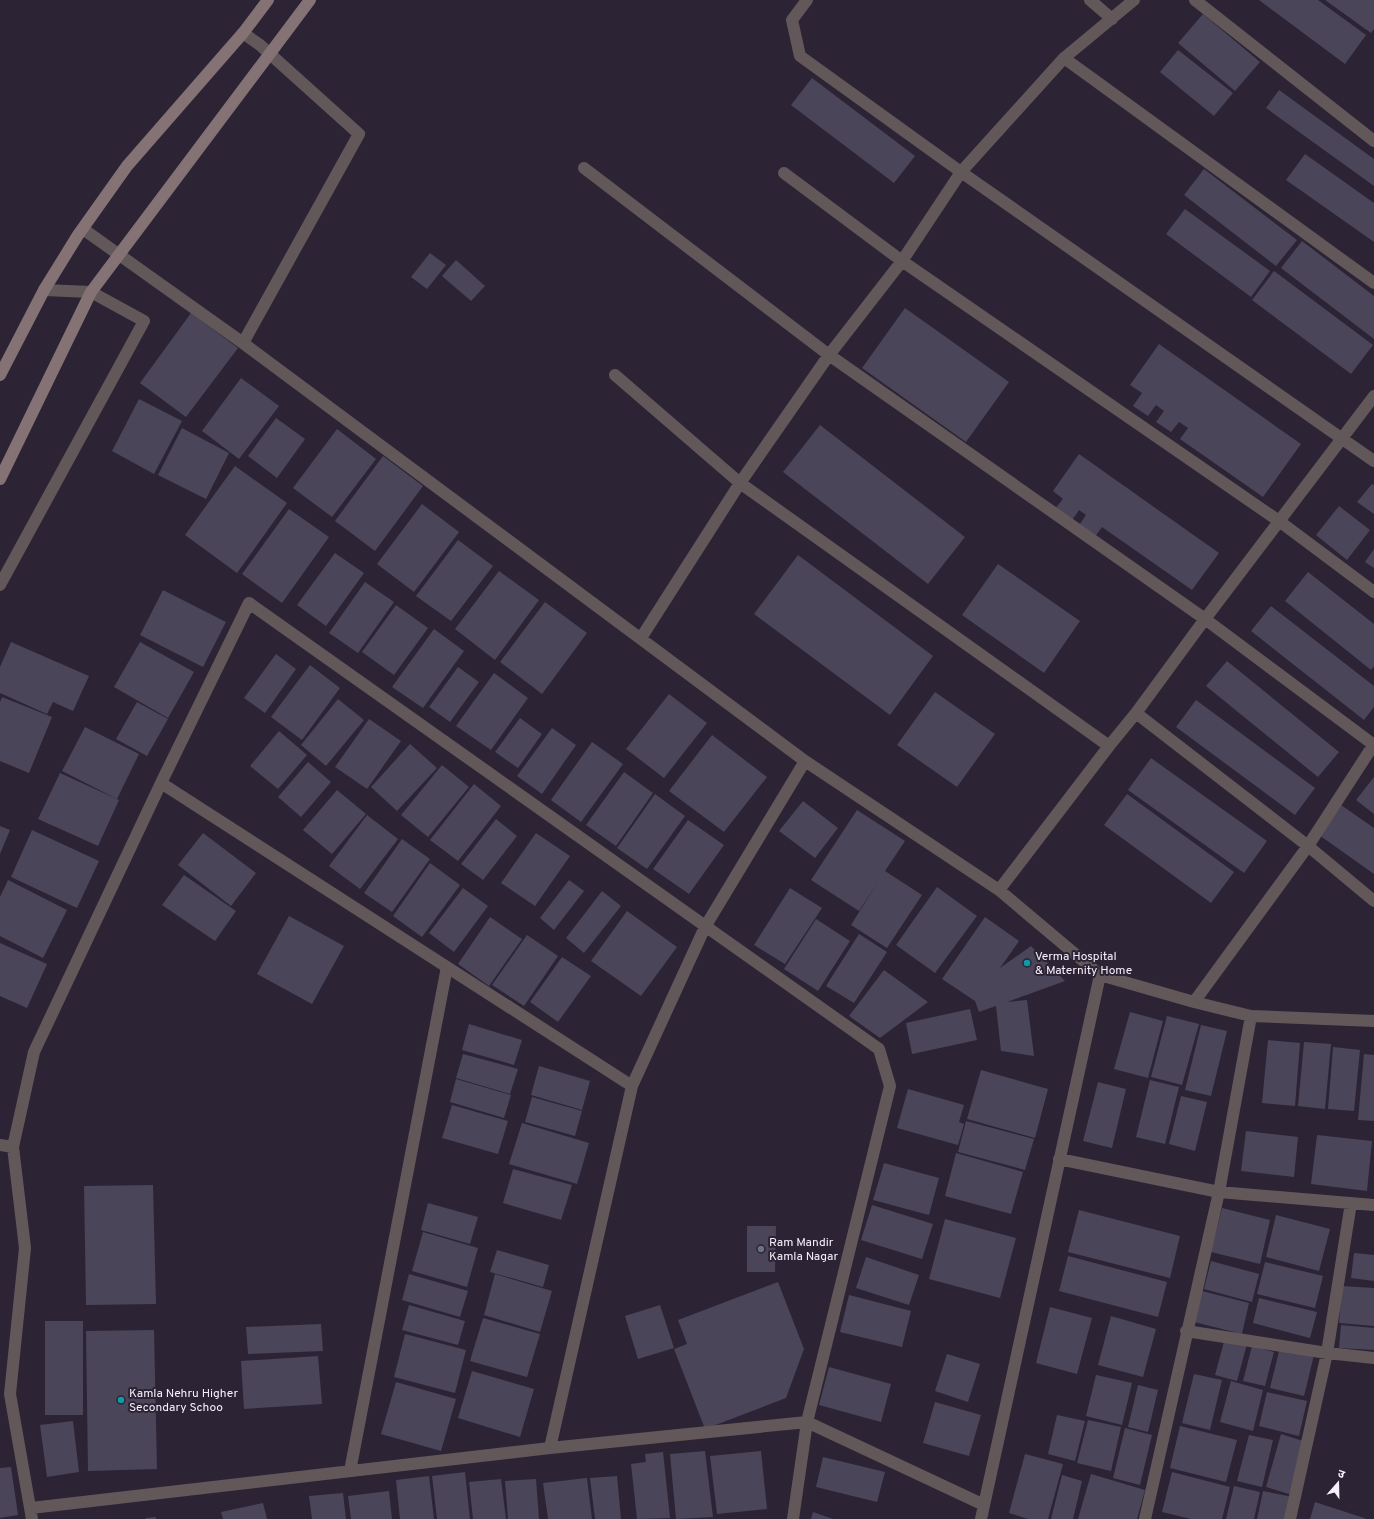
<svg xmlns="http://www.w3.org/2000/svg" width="1374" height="1519" font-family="Overpass,'Noto Sans Devanagari',sans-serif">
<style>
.building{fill:#4a4559}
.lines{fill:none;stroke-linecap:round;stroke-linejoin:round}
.street{stroke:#635859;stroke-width:12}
.secondary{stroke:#847274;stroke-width:12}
.culture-dot{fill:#0f9aa8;stroke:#2c2435;stroke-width:1.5}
.worship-dot{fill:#6b7280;stroke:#2c2435;stroke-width:1.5}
.labels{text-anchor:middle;stroke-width:4;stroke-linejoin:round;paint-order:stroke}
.poi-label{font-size:12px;fill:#f7f1fd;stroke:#2c2435;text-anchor:start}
</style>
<rect width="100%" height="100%" fill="#2c2435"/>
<path class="building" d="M1259,0H1318L1366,35L1345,64Z
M1325,0H1374V29L1371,33Z
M1203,14L1260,62L1235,91L1178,43Z
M1178,50L1233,93L1214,116L1160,72Z
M812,78L915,156L894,183L791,105Z
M1279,90L1374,159V186L1266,108Z
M1305,154L1374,203V242L1286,180Z
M1204,169L1297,240L1276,266L1184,195Z
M1185,209L1270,271L1251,297L1166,234Z
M1302,241L1374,296V339L1281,268Z
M430,253L446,265L427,289L411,277Z
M456,260L485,286L471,301L442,276Z
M1274,271L1373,345L1351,374L1252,300Z
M905,308L1009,382L966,442L862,368Z
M191,313L238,348L186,417L140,383Z
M1159,344L1301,444L1263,497L1180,439L1188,428L1179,422L1171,432L1156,422L1164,411L1156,405L1148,416L1133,406L1142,393L1130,385Z
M241,378L279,406L239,459L202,431Z
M139,399L182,421L154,474L112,451Z
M276,418L305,439L277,478L248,456Z
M820,425L965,537L928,584L783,472Z
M182,428L229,453L206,499L158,475Z
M337,429L376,459L332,517L293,488Z
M1079,454L1219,553L1192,590L1102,527L1094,538L1078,527L1086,515L1079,510L1071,522L1054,510L1063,499L1053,491Z
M383,456L423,486L375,551L335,521Z
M235,466L287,503L237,573L185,535Z
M1372,484L1374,485V514L1357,502Z
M422,504L459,532L414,592L377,564Z
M1339,506L1370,530L1347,560L1316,535Z
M289,509L329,537L282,603L242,574Z
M458,540L493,566L451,621L416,596Z
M1374,549V568L1365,562Z
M335,553L364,573L326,626L297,605Z
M798,555L933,656L890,715L754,614Z
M998,564L1080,621L1044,673L962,615Z
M499,571L539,600L495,660L455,629Z
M1308,572L1374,624V666L1371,670L1285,601Z
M365,582L394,602L358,653L329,633Z
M163,590L226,622L203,667L140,635Z
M545,602L587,633L542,694L500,662Z
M396,605L428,628L394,675L362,652Z
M1271,606L1374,686V707L1364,720L1251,631Z
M434,629L464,651L423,708L392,687Z
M11,642L89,676L73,711L53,702L47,714L0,693V667Z
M140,642L194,672L168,718L114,687Z
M276,654L296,669L265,713L244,698Z
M1227,661L1339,752L1318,777L1206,686Z
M310,665L340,688L302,740L271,717Z
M458,667L479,682L450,722L429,707Z
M494,673L528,698L491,750L456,726Z
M935,692L995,734L957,787L897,745Z
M669,694L707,723L664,778L626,749Z
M2,697L52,717L29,773L0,761V702Z
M338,699L364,720L326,766L301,745Z
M1196,700L1315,788L1295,815L1176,727Z
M137,702L168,719L147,756L116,739Z
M520,718L542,734L518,768L495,752Z
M369,719L401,741L367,789L335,767Z
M85,727L139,754L117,799L62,771Z
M552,728L576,745L542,794L517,776Z
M279,731L307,755L278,789L250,766Z
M712,735L767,777L724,832L669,791Z
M592,742L623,764L581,822L551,800Z
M410,744L437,768L397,811L371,787Z
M1151,758L1267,841L1244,873L1128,790Z
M308,762L331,782L301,817L278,797Z
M442,765L469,787L428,837L401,815Z
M624,772L653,793L616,846L586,825Z
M60,773L119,800L98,846L38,819Z
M1374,777V814L1356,800Z
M474,784L501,806L458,861L430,840Z
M337,790L366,814L332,854L303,830Z
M655,794L685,816L647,869L617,848Z
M1127,794L1234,872L1211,903L1104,825Z
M803,801L838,828L815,858L779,831Z
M1341,805L1374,828V874L1319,835Z
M857,810L905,841L885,871L922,895L887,948L851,925L878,882L859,911L811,880Z
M367,815L398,839L360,889L329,866Z
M496,819L517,836L483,880L461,864Z
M688,820L724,845L689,894L653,869Z
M0,826L10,830L0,854Z
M32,830L99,861L77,908L11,877Z
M203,833L256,873L231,906L178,865Z
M536,833L570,856L535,906L501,883Z
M402,839L430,859L392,912L364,893Z
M430,863L460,885L422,937L393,916Z
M184,875L236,911L215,941L162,905Z
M8,880L67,910L43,958L0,936V897Z
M569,880L584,891L554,930L540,918Z
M937,887L977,916L935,973L896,945Z
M463,888L488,906L454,952L429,933Z
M790,888L822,908L785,964L754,945Z
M602,891L621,906L584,953L566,938Z
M627,911L677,947L641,996L591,961Z
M289,916L344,946L312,1004L257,974Z
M490,917L522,939L489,986L458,964Z
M985,917L1019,941L1000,968L1031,946L1065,981L1007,1002L1027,1000L1034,1056L1001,1051L996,1006L979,1012L975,1001L942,979Z
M816,919L850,941L818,991L784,969Z
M859,934L887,952L854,1003L826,986Z
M527,935L558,956L524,1006L492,985Z
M0,943L47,964L27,1008L0,996Z
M562,957L591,976L558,1022L530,1002Z
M884,970L928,1002L880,1038L849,1016Z
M970,1009L977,1040L912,1054L906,1023Z
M1130,1012L1163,1021L1148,1078L1114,1069Z
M1167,1016L1199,1024L1182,1085L1151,1077Z
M469,1024L522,1040L514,1065L462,1050Z
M1201,1025L1227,1031L1211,1096L1185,1090Z
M1268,1040L1300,1043L1295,1106L1262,1103Z
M1304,1042L1331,1044L1325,1109L1298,1106Z
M1333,1047L1360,1050L1354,1111L1328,1109Z
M463,1054L518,1069L510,1094L456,1078Z
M1364,1054L1374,1055V1121L1358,1120Z
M539,1066L590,1081L582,1110L531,1095Z
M981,1070L1048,1089L1035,1138L967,1119Z
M456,1079L511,1095L504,1118L450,1102Z
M1150,1080L1179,1087L1165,1144L1136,1137Z
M1098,1082L1126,1089L1112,1148L1083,1141Z
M908,1089L964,1105L959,1122L964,1124L958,1145L897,1128Z
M1181,1096L1207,1102L1195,1151L1169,1144Z
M532,1097L582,1111L575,1136L525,1122Z
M452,1105L508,1121L498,1154L442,1138Z
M966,1121L1034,1139L1025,1170L958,1152Z
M522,1123L589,1143L577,1184L509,1164Z
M1246,1131L1298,1137L1294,1177L1241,1171Z
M1317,1135L1372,1141L1367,1191L1311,1184Z
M956,1153L1023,1172L1011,1214L945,1196Z
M884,1163L939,1178L929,1215L873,1200Z
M513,1169L572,1185L561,1220L503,1203Z
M153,1185L156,1304L86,1305L84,1186Z
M428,1203L478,1217L470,1244L421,1230Z
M872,1205L933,1224L922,1259L861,1240Z
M1222,1208L1270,1220L1260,1264L1211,1252Z
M1079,1210L1180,1236L1170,1278L1068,1252Z
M1276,1215L1330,1229L1319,1271L1266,1257Z
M945,1219L1016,1238L1000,1298L929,1279Z
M747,1226H776L775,1272H747Z
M423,1232L478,1248L467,1287L412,1271Z
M497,1250L549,1265L543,1287L490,1272Z
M1354,1253L1374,1255V1281L1351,1278Z
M1068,1256L1167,1282L1158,1317L1059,1291Z
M866,1257L919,1275L909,1305L856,1288Z
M1211,1261L1259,1274L1252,1302L1204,1289Z
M1265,1262L1323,1276L1315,1308L1257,1294Z
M409,1274L468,1291L460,1317L402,1300Z
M495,1274L552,1291L540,1332L484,1315Z
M778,1282L804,1349L786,1398L705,1429L674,1349L687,1344L678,1320Z
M1342,1286L1374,1288V1326L1339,1323Z
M1202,1291L1249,1303L1242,1334L1194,1322Z
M849,1295L911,1311L902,1347L840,1332Z
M1259,1298L1317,1312L1310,1338L1253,1323Z
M409,1305L465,1321L458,1345L402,1330Z
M660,1305L674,1348L638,1359L625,1316Z
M1050,1307L1092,1318L1077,1374L1036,1363Z
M1111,1316L1156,1329L1143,1377L1098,1365Z
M483,1318L540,1334L527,1377L470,1361Z
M45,1321H83V1415H45Z
M321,1324L323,1351L248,1354L246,1327Z
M1341,1325L1374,1328V1350L1339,1348Z
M154,1330L157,1469L88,1471L86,1331Z
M405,1334L466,1350L455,1393L394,1377Z
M1225,1338L1247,1344L1237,1381L1215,1375Z
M1252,1346L1274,1352L1265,1386L1243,1381Z
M1280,1347L1314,1355L1304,1396L1270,1388Z
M947,1354L980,1364L968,1402L935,1391Z
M318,1356L322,1404L244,1409L241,1361Z
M829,1367L891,1384L881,1422L819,1405Z
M472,1371L534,1389L520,1437L458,1418Z
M1194,1374L1222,1380L1210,1430L1182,1423Z
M1096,1375L1132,1383L1122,1425L1086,1416Z
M1231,1381L1263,1390L1253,1431L1220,1422Z
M396,1382L456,1399L441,1451L381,1434Z
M1138,1385L1158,1390L1148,1432L1128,1427Z
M1267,1392L1307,1401L1299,1436L1259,1426Z
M935,1402L981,1415L969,1456L923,1443Z
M1057,1415L1085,1421L1075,1461L1048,1454Z
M1088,1420L1121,1427L1111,1471L1077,1463Z
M73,1421L79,1472L47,1477L40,1425Z
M1180,1426L1237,1440L1226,1482L1170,1468Z
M1125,1428L1152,1435L1140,1485L1113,1478Z
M1281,1434L1306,1442L1292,1495L1266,1487Z
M1249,1435L1273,1440L1262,1487L1237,1481Z
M705,1451L713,1517L676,1519L670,1454Z
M761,1451L767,1509L717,1514L710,1456Z
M663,1452L670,1518L637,1519L631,1464L646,1462L645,1454Z
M1025,1454L1063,1464L1048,1519H1028L1009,1513Z
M823,1457L885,1472L877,1502L816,1487Z
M11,1467L18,1515L0,1518V1468Z
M465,1472L470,1519H437L432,1476Z
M1172,1472L1230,1487L1222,1519H1191L1162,1512Z
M1091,1474L1145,1490L1137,1519H1078Z
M1062,1475L1082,1481L1073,1519H1051Z
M429,1476L434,1519H400L396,1480Z
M617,1476L621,1519H595L590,1478Z
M587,1478L592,1519H548L543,1483Z
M501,1479L506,1519H473L469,1482Z
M536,1479L539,1519H508L505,1481Z
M1234,1486L1260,1492L1254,1519H1226Z
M389,1491L392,1519H351L348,1496Z
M1263,1491L1293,1497L1288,1519H1257Z
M343,1493L346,1519H312L309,1496Z
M1315,1502L1367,1519H1310Z
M263,1503L267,1519H223L221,1512Z
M813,1512L833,1519H811Z
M156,1517V1519H146V1518Z"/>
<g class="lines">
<path class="street" d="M807,0L792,20L800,56L961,172L1374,461
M1090,0L1112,19
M1195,0L1374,141
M243,33L260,45L359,134L243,343
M1064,58L1374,283
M584,168L829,355L1205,619L1374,745
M784,173L902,261L1279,521L1374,592
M83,229L243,343L805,761L999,890L1100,975L1194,1002L1251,1016L1374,1021
M615,375L740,483L1109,746
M0,585L144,321L91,292L44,290
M641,638L740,483L829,355L902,261L961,172L1064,58L1134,0
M1136,713L1308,846L1374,901
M161,783L632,1086
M999,890L1109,746L1136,713L1205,619L1374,396
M1194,1002L1308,846L1374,744
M0,1145L13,1147
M1059,1159L1219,1192L1374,1205
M1186,1331L1327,1353L1374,1358
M550,1448L632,1086L705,927L805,761
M350,1471L447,967
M31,1508L550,1448L807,1422L984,1505
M32,1519L10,1394L25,1248L13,1147L34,1052L161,783L249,603L879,1049L890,1086L807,1422L793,1519
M981,1519L1100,975
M1145,1519L1219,1192L1251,1016
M1290,1519L1327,1353L1351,1203"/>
<path class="secondary" d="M0,375L44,290L78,235L127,166L243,33L268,0
M0,479L91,292L310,0"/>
</g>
<g class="culture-dot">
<circle cx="1027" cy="963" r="4"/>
<circle cx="121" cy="1400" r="4"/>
</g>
<circle class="worship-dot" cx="761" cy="1249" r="4"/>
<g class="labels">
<g class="poi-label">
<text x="1035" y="960">Verma Hospital<tspan x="1035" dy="14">&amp; Maternity Home</tspan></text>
<text x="769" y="1246">Ram Mandir<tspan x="769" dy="14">Kamla Nagar</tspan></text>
<text x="129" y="1397">Kamla Nehru Higher<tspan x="129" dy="14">Secondary Schoo</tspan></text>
</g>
</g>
<g transform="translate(1338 1483) rotate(20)" stroke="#2c2435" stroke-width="3" paint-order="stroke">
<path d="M0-3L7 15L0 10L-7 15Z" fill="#f7f1fd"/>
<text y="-6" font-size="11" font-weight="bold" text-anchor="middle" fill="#f7f1fd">उ</text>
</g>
</svg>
